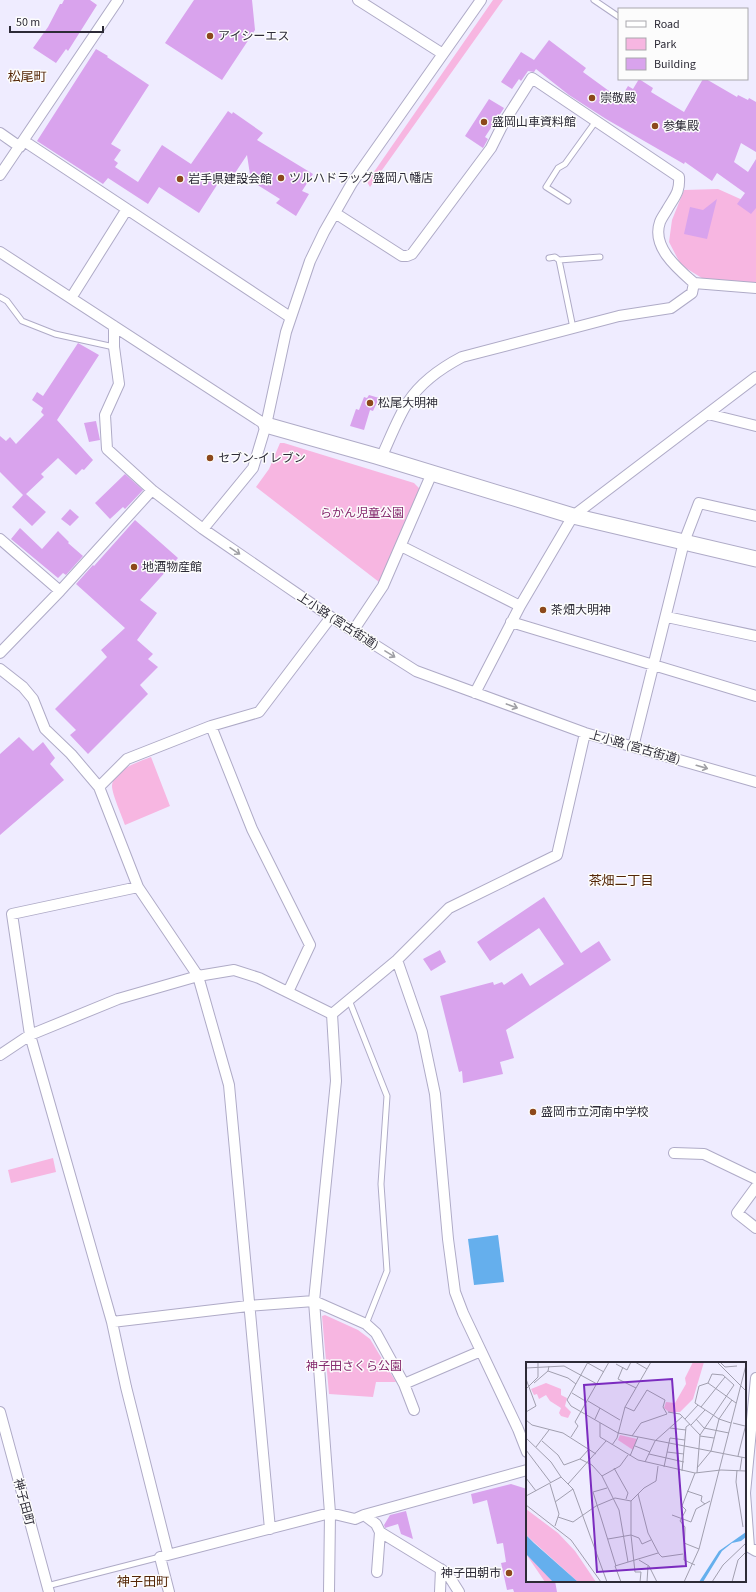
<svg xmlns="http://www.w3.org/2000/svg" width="756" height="1592" font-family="'Source Sans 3','Noto Sans JP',sans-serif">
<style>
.green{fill:#f7b6e1}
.water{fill:#65afed}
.building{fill:#d9a3ed}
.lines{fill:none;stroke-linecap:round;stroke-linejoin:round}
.lane-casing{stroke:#afabc7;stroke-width:7}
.street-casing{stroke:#afabc7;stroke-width:12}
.secondary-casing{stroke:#afabc7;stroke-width:17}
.lane{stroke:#fff;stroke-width:5}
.street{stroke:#fff;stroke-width:10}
.secondary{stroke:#fff;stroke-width:15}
.oneway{stroke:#a0a0a5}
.poi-dot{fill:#8c481b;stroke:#fcfcfc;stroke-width:1.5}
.labels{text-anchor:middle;stroke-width:3;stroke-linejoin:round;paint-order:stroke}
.poi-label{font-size:12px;fill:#2d2b37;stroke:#fcfcfc;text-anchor:start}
.park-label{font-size:12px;fill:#85296d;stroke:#fcfcfc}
.street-label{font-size:12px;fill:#2d2b37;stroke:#fcfcfc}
.neighbourhood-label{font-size:13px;fill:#552707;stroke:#fcfcfc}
.inset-road{fill:none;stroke:#a19faf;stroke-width:1}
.view{fill:#7b2cbf;fill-opacity:0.15;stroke:#7b2cbf;stroke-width:2}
.inset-edge{fill:none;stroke:#2d2b37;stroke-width:2}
</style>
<rect width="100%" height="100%" fill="#efecff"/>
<path class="green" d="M493,0H503L370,187L367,182Z
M718,189L756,206V283L705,280L681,265L669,242L672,220L684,190Z
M280,443H284L414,483L421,490L379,582L256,487L269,469Z
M151,757L170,806L125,825C122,816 112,794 112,786C113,770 138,762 151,757Z
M53,1158L56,1172L11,1183L8,1170Z
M325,1315L358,1330L370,1339L396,1382H376L373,1397L329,1394L322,1316Z"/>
<path class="water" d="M498,1235L504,1282L474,1285L468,1239Z"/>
<path class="building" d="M64,0H90L97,5L68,51L66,49L56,63L33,48L48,27L60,4H62Z
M194,0H252L255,30L222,80L165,43Z
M549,40L586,68L583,72L620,99L628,86L633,89L639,79L653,88L651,92L684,112L703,79H706L737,97L738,95L748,100L749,98L756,102V152L741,143L734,162L748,172L756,159V208L751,214L737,204L745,193L717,173L712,181L685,162L684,164L606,119L569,95L536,69L534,72L528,71L521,81L519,79L512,89L501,82L521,52L534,60Z
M96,49L108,56L107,57L149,85L111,144L121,150L114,160L118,163L115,167L138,182L162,145L191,164L228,111L232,114L233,112L263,133L257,140L313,174L302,191L309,194L296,216L276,203L280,199L251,181L247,155L231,179L224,174L199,213L159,187L148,204L108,178L103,184L37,141Z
M489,99L504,108L485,137L488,139L483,148L465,136Z
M717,199L707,239L684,234L690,207L703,210Z
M78,343L99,355L57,420L93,460L84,470L82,469L76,475L58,458L41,474L44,477L26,494L46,512L32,526L12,507L23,495L0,472V436L6,441L10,437L16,444L44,415L41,412L43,408L32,400L37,392L43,396Z
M369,395L379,398L373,411L370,410L364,430L350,426L356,409L359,410L364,397L367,398Z
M96,421L100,440L89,442L84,423Z
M125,474L143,490L125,509L123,507L110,519L95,503Z
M70,509L79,517L70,526L61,519Z
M135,520L178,558L140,600L157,613L137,640L153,654L148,659L158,667L140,685L148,694L88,754L70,735L76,730L55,709L107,657L101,650L125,628L76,584L93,565L94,566Z
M20,528L42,549L58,531L69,542L68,543L83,556L66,575L63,573L58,578L11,539Z
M19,737L33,751L43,742L55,758L50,764L64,780L0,835V754Z
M544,897L581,953L599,941L611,960L506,1030L514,1058L500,1062L503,1074L463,1083L462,1071L459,1072L440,996L493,982L494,985L502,982L504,985L522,973L530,986L564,964L539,928L490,961L477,942Z
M440,950L446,962L431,971L423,959Z
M511,1484L527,1489V1581H555L557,1592H514L513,1589L507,1590L501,1563L506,1562L503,1543L497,1544L487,1500L473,1504L471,1494Z
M406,1511L413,1539L401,1534L398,1524L385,1528L384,1525L390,1515Z"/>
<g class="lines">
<defs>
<path id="lane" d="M594,0L619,17
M568,201L546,187L558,168L565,164L596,121
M549,258L555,257L559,260
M0,297L7,301L22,321L55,334L114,347
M573,328L559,260L600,257
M349,1000L387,1096L381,1184L387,1271L366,1324
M47,1586L160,1557"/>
<path id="street" d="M358,0L443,54
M0,133L20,147
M24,141L290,317
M0,175L118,0
M335,213L402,256H407L412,254L491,148L504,122L532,78L679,177C680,192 675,196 668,208C666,212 662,217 660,222C651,247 678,269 694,283L692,293L671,308L619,316L462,357C441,368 421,382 408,402C398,417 389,441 381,458
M0,252L266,425
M694,283L756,288
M71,298L127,209
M114,326V347L119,384L105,415L107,449L152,490L203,529L331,617L416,671L585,733L756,782
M708,414L756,426
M203,529L253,468L266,425L286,332L310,261L324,232L352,183L481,0
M0,539L60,591
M401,546L520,606
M667,617L756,636
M511,622L756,696
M353,631L383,586L432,473
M0,653L60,591L152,490
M0,669L23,687L33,699L45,729L71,754L99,787
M475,693L520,606L573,516L756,377
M211,726L252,829L310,945L288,992
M633,747L684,542L699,503L756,516
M138,887L12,914L30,1035L112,1322L126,1387L168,1554
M397,960L422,1032L435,1094L448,1239L455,1292L463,1313L518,1429L527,1452
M332,1014L397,960L449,908L557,855L585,733
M0,1055L30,1035L118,999L198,976L234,970L259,978L332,1014
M674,1153L704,1154L756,1179
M756,1187L737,1213L756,1228
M112,1322L248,1306L314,1301L366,1324L376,1333L404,1384L481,1351
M756,1378L745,1493L749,1547L756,1551
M404,1384L414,1410
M0,1412L49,1592
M364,1515L376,1524L380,1532L447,1573L459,1592
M270,1529L229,1085L198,976L138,887L99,787L127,759L211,726L259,712L331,617
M377,1572L380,1532
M169,1592L160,1557L330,1513L355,1519L364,1515L527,1470
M329,1592L330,1513L314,1301L336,1081L332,1014
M440,1592L441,1569"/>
<path id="secondary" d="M266,425L376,456L573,516L756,559"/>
</defs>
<use href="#lane" class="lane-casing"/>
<use href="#street" class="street-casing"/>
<use href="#secondary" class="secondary-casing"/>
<use href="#lane" class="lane"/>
<use href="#street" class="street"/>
<use href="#secondary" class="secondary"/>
</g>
<defs><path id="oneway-shaft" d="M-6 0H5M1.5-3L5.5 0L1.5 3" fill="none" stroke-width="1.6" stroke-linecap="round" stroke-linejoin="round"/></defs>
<g class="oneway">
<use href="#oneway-shaft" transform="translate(235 551) rotate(34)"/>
<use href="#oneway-shaft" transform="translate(390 654) rotate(32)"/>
<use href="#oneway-shaft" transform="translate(512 706) rotate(20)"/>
<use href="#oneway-shaft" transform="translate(702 767) rotate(16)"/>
</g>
<g class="poi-dot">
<circle cx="210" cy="36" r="4"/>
<circle cx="592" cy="98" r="4"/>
<circle cx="484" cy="122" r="4"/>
<circle cx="655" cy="126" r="4"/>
<circle cx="281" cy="178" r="4"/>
<circle cx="180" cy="179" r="4"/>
<circle cx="370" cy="403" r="4"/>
<circle cx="210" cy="458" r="4"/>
<circle cx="134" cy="567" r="4"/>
<circle cx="543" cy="610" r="4"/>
<circle cx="533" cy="1112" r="4"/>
<circle cx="509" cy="1573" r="4"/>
</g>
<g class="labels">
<g class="poi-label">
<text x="218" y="40">アイシーエス</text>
<text x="600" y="102">崇敬殿</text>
<text x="492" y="126">盛岡山車資料館</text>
<text x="663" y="130">参集殿</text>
<text x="289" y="182">ツルハドラッグ盛岡八幡店</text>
<text x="188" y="183">岩手県建設会館</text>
<text x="378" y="407">松尾大明神</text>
<text x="218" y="462">セブン-イレブン</text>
<text x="142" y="571">地酒物産館</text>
<text x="551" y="614">茶畑大明神</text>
<text x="541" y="1116">盛岡市立河南中学校</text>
<text x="501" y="1577" text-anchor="end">神子田朝市</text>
</g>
<g class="park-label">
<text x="362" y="517">らかん児童公園</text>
<text x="354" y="1370">神子田さくら公園</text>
</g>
<g class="street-label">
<text transform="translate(338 621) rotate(33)" y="4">上小路 (宮古街道)</text>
<text transform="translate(635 747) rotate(16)" y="4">上小路 (宮古街道)</text>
<text transform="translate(24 1502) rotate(75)" y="4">神子田町</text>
</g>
<g class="neighbourhood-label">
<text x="27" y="81">松尾町</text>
<text x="621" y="885">茶畑二丁目</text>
<text x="143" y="1586">神子田町</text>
</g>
</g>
<g transform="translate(526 1362)">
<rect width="220" height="220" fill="#efecff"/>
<path d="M167,0H178L167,37L154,50H143L138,46L140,40L149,41L160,22L159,16ZM20,21L35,27V33L41,36L39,44L45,50L42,56L35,54L33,51L35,46L24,39L20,33L13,37L11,32L8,33L5,27ZM94,73L111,77L107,88L92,78ZM0,147L32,171L49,189L70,220H52L0,173ZM0,192L24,216L27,220H19Z" fill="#f7b6e1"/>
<path d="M220,170V175L215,179L206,181L196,189L177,220H173L193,189ZM0,173L8,181L52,220H27L0,192Z" fill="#65afed"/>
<path class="inset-road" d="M60,0L78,10M62,0L41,38L45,44L92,71L220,96M109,0L121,7M191,0L220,29M194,0L199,5L211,4M90,2L101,8L105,0M97,5L92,17L110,26M0,6L38,4L71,22M22,9L42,16L50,22M0,17L10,44L0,50M8,21L22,9L23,4M182,21L210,41M0,27L12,15V0M46,31L61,40M62,39L94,58M99,45L108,49L121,28L139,38L137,45L141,52L115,61L106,74M175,45L199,15M142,50L154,52L174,73M69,57L74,46M159,57L172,43M170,57L178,66L203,71M0,58L6,63L37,71L70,92M74,61V75L112,98L169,111L195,108L220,109M205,61L193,57L169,41L173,24L182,21L186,12L197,13L208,23M207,61L219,64M165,63L179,48M144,66L160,68M174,74L188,76M45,75L52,64L49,60L83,0M0,76L25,100L35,115L47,127L81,220M16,79L32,93L38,103L54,97L63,87M86,83L91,76L99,45L125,0M109,84L124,90M10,85L23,68M0,88L25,121M141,90L158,92M123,92L158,100M102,93L94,104L76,114L93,148L102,200M104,94L112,75M212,94L220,62M54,97L66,103L76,114M119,100L129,79L157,54M138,105L144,76L159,78M88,106L102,131L100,137M171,106L185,89L193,57L206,38M211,108L210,120L217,165M214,108L216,95M156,109L160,65L164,62M169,111L156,144L160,148L154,159L159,165L158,198L169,203M171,111L174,73L208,23M0,116L10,129M24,122L33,152L29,164M42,122L80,79M81,126L67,130L90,204M161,129L176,134L175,139L179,142M112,132L122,171L133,192L136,195L157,192M0,134L35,115M105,139V173L109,210H115L114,220M105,139L118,126L130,119L132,104M29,140L47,127M0,143L45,178L75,220M146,153L165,160L170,147L184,139M32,155L47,160L70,144L89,136L105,139M82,177L105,173L113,176L116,182L125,178M158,181L173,187M220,185V216M113,198L123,204L131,220M95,220L89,204L132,191M121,220L122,204M158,220L173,187L220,3M186,220L197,203L220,181M206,220L212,198L219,191"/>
<path class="view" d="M146,17L160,204L71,210L58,23Z"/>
<rect width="220" height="220" class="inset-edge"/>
</g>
<rect x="618" y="8" width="130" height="72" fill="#fcfcfc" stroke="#a9a8ad"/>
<rect x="626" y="21" width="20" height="6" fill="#ffffff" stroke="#a9a8ad"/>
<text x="654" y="28" font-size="12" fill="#2d2b37">Road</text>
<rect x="626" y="38" width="20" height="12" fill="#f7b6e1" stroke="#a9a8ad"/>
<text x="654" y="48" font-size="12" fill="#2d2b37">Park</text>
<rect x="626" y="58" width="20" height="12" fill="#d9a3ed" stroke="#a9a8ad"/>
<text x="654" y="68" font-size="12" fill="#2d2b37">Building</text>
<path d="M10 26v6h93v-6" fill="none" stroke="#2d2b37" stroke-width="2"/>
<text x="16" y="26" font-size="12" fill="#2d2b37" stroke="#fcfcfc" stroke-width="3" paint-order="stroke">50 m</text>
</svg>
